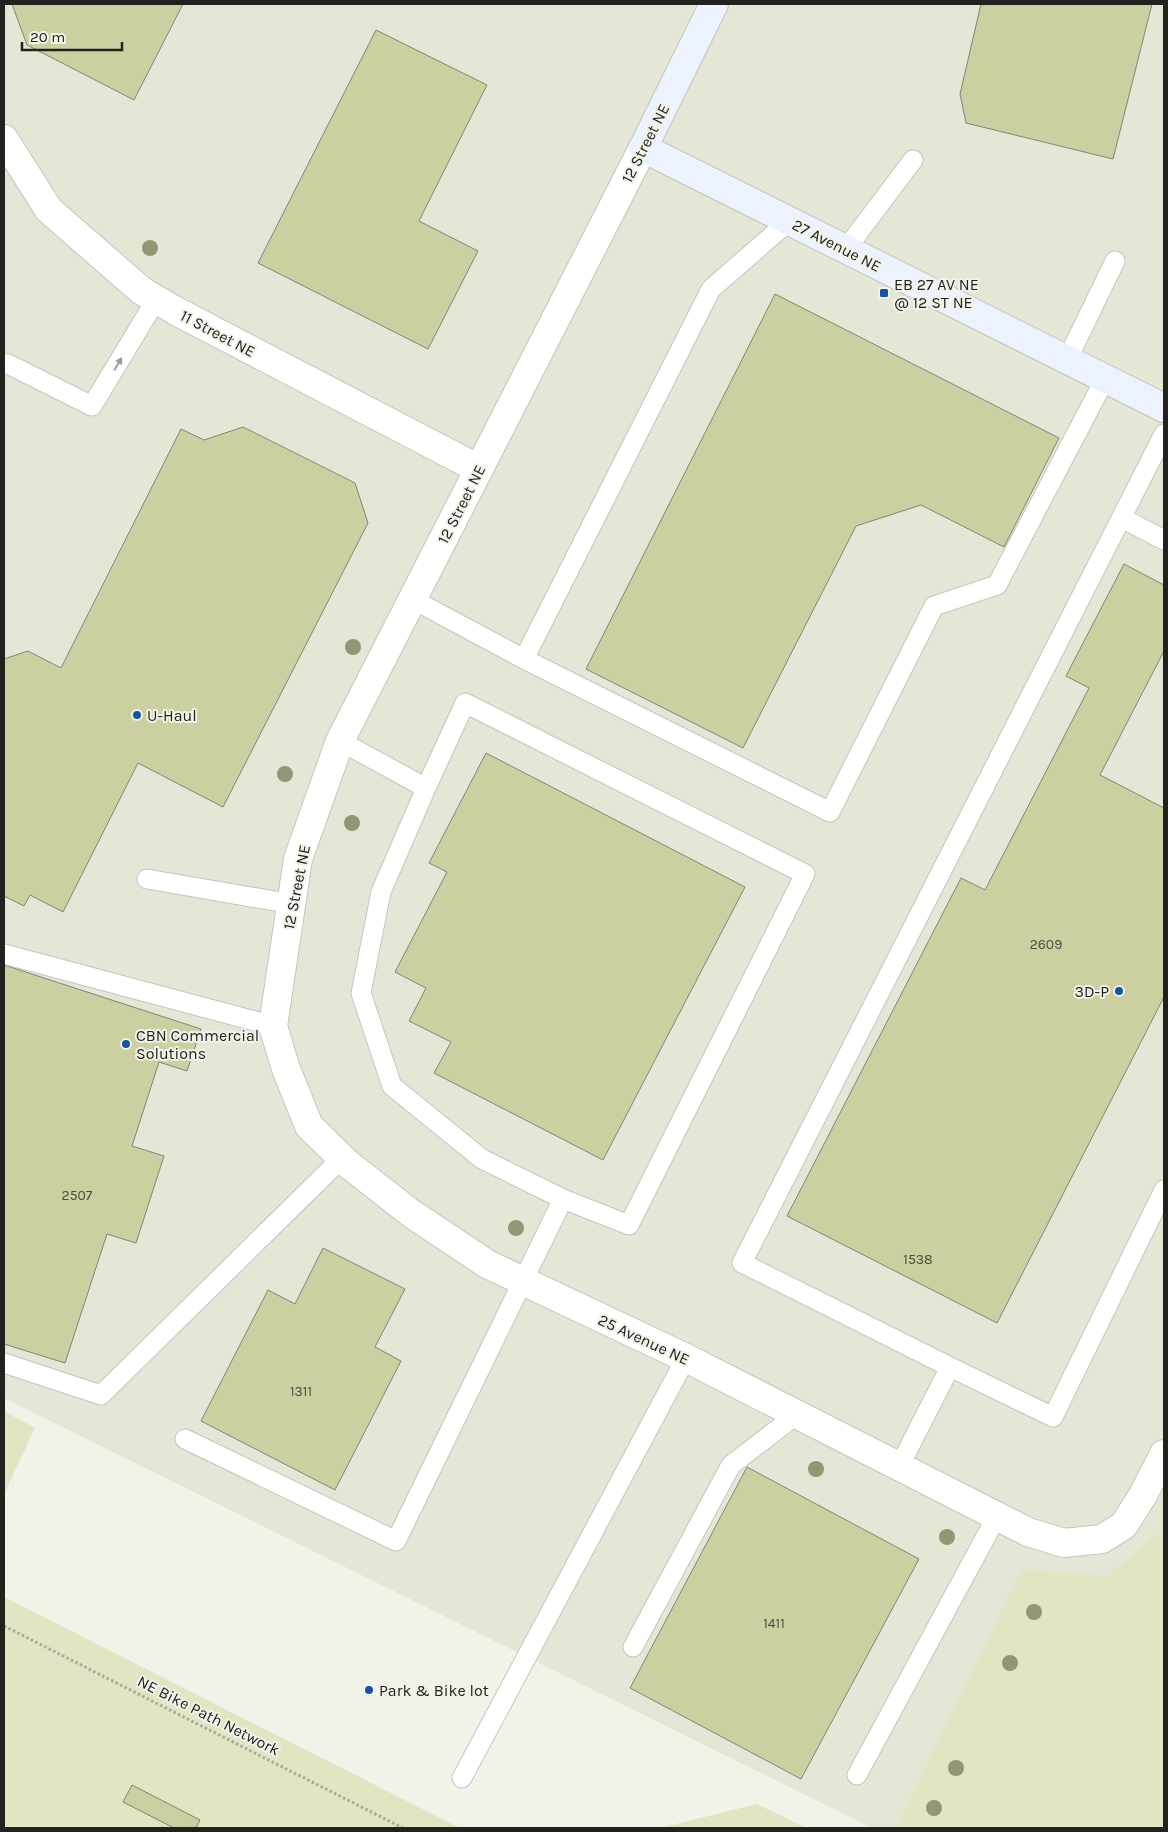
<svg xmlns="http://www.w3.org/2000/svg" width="1168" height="1832" font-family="Karla,sans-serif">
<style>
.built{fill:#e5e7d6}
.green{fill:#e2e4c2}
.building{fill:#cccf9f;stroke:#83837b}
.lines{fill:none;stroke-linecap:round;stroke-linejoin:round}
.lane-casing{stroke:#c4c5bc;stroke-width:21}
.street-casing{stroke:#c4c5bc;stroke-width:30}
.secondary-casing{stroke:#c4c5bc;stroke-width:30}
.path{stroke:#a8a9a1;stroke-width:3;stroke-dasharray:2.5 2.5;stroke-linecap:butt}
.lane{stroke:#fff;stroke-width:19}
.street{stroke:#fff;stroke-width:28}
.secondary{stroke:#ecf3fe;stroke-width:28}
.tree{fill:#949572}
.oneway{fill:#9b9c9a}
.poi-dot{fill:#1753a4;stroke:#f1f2e8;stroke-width:2}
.labels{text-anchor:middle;stroke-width:4;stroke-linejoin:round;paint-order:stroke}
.number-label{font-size:14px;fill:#4c4d3e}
.street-label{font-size:16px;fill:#21221e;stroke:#f1f2e8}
.poi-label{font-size:16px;fill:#21221e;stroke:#f1f2e8;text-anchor:start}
</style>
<rect width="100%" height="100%" fill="#f1f2e8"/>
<path class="built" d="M4,4H1164V1577L1034,1828H872L4,1398Z"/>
<path class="green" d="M4,1411L35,1428L4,1494Z
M1164,1525V1828H896L1022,1569L1107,1576L1161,1532Z
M4,1597L460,1828H4Z
M757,1804L806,1828H660Z"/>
<path class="building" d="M12,4H183L134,100L27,45Z
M981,4H1152L1113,159L966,123L960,94Z
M376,30L487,85L419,221L478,251L428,349L258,263Z
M775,294L1059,438L1004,547L921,505L856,526L743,748L586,669Z
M243,427L355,483L368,523L223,807L138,763L63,912L30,895L24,906L4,896V659L28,651L61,668L181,429L204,440Z
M1124,564L1164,585V651L1100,775L1164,808V997L997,1323L787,1216L961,878L985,890L1089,688L1066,676Z
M486,753L745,887L603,1160L434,1073L451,1042L409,1021L426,988L395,972L447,872L429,863Z
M4,965L201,1029L187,1071L159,1062L132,1146L164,1156L136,1243L107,1234L65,1363L4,1344Z
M323,1248L405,1289L375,1347L401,1361L335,1490L201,1421L268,1290L295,1304Z
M747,1467L919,1559L801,1779L630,1688Z
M132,1785L200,1820L196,1828H174L123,1802Z"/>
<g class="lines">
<defs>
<path id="lane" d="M846,249L913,160
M1067,360L1115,261
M4,364H8L92,406L156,300
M1122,518L1164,540
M412,599L524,659L830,812L934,606L997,585L1105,379
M524,659L711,289L789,221
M426,788L465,703L805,874L629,1225L563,1199
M147,879L292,904
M4,954L273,1026
M4,1363L101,1395L342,1158
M950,1367L1053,1417L1164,1190
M185,1439L396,1541L563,1199L482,1159L392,1086L361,993L381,892L426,788L340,741
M899,1467L950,1367L742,1263L1164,434
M633,1647L731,1465L796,1415
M857,1775L997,1516
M462,1778L686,1358"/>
<path id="street" d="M4,139L49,210L142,291L176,311L479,469
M643,148L340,741L298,859L273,1026L286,1069L309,1126L348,1164L412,1214L487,1264L686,1358L1028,1532L1064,1543L1102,1539L1124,1525L1143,1495L1164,1454"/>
<path id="secondary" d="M714,4L643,148L1164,408"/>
</defs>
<use href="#lane" class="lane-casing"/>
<use href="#street" class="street-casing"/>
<use href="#secondary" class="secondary-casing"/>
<path class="path" d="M4,1626L403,1828"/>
<use href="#lane" class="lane"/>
<use href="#street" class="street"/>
<use href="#secondary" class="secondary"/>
</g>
<g class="tree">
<circle cx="150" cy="248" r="8"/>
<circle cx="353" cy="647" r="8"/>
<circle cx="285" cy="774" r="8"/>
<circle cx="352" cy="823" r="8"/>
<circle cx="516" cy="1228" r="8"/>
<circle cx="816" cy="1469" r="8"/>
<circle cx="947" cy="1537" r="8"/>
<circle cx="1034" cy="1612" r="8"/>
<circle cx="1010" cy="1663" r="8"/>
<circle cx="956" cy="1768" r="8"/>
<circle cx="934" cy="1808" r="8"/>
</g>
<defs><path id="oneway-solid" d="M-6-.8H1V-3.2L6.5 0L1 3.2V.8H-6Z" transform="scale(1.25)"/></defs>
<use class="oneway" href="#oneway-solid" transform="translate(118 364) rotate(-59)"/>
<g class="poi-dot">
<rect x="879" y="288" width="10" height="10" rx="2.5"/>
<circle cx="137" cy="715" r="5"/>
<circle cx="1119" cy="991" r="5"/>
<circle cx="126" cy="1044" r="5"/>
<circle cx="369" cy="1690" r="5"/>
</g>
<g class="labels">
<g class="number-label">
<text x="1046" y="949">2609</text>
<text x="77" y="1200">2507</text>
<text x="918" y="1264">1538</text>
<text x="301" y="1396">1311</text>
<text x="774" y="1628">1411</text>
</g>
<g class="street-label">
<text transform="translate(645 143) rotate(-63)" y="6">12 Street NE</text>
<text transform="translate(837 245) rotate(27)" y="6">27 Avenue NE</text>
<text transform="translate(218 333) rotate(28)" y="6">11 Street NE</text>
<text transform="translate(461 504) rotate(-63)" y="6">12 Street NE</text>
<text transform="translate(296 887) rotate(-79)" y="6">12 Street NE</text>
<text transform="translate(644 1339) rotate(25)" y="6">25 Avenue NE</text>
<text transform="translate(209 1715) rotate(27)" y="6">NE Bike Path Network</text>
</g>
<g class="poi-label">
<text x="894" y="290">EB 27 AV NE<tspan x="894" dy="18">@ 12 ST NE</tspan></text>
<text x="147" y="721">U-Haul</text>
<text x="1109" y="997" text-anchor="end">3D-P</text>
<text x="136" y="1041">CBN Commercial<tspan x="136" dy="18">Solutions</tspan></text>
<text x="379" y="1696">Park &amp; Bike lot</text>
</g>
</g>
<rect width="1168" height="1832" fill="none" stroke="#21221e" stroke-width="10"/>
<path d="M22 42v8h100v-8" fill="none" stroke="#21221e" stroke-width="2.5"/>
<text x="30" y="42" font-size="15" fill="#21221e" stroke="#f1f2e8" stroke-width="4" paint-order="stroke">20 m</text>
</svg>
